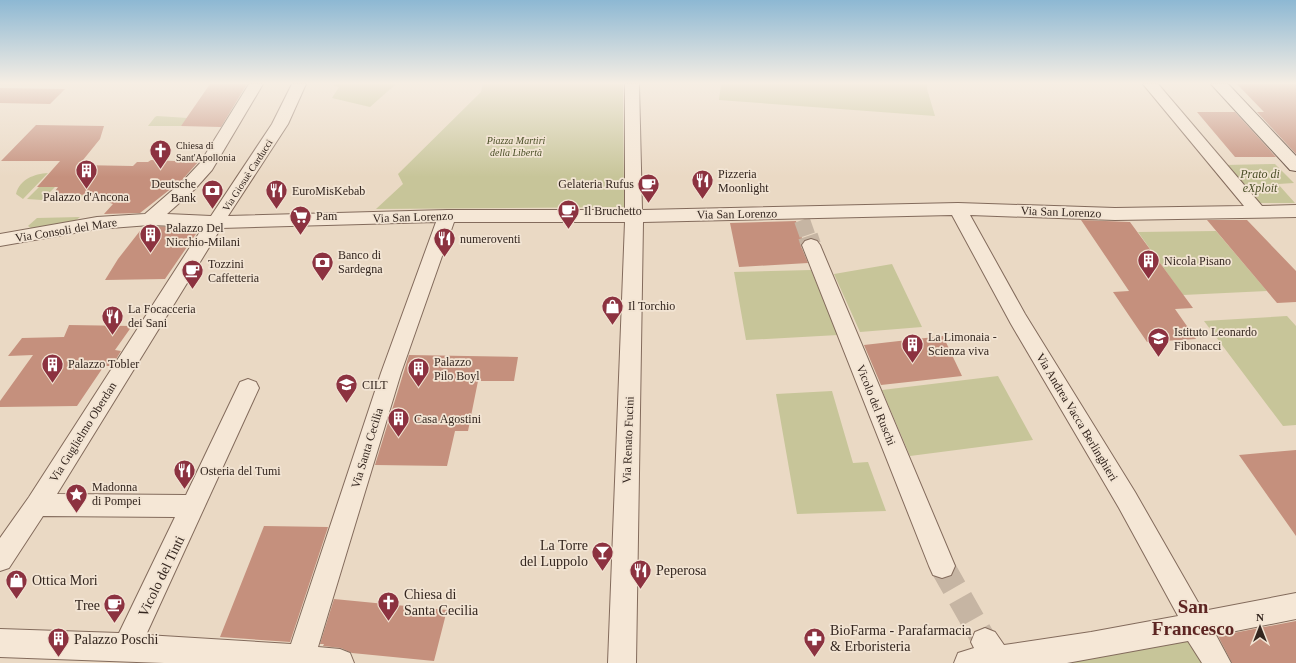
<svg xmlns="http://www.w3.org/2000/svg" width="1296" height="663" font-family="'Times New Roman',serif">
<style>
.green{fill:#c7c599}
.building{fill:#c5907d}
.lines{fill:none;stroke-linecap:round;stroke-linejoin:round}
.street-tunnel-far2{stroke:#c6b5a3;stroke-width:16;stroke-dasharray:16 8;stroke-linecap:butt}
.street-tunnel-far1{stroke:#c6b5a3;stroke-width:20;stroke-dasharray:20 10;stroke-linecap:butt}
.street-tunnel{stroke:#c6b5a3;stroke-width:25;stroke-dasharray:25 12;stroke-linecap:butt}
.street-casing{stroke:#836b5c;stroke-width:2}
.secondary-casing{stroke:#644c3f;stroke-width:2}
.street{fill:#f5e7d6;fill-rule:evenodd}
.secondary{fill:#f5e7d6;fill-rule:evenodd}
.labels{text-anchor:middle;stroke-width:3.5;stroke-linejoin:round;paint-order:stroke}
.far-park-label{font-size:10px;font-style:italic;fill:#4b4f27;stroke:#f2e4d3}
.far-poi-label{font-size:10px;fill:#34261f;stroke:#f2e4d3;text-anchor:start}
.far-street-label{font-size:10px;fill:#34261f;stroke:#f2e4d3}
.poi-label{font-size:12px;fill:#34261f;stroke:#f2e4d3;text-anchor:start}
.park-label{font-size:12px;font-style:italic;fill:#4b4f27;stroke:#f2e4d3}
.street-label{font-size:12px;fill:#34261f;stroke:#f2e4d3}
.near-poi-label{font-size:14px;fill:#34261f;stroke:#f2e4d3;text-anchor:start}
.near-street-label{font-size:14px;fill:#34261f;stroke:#f2e4d3}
.near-district-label{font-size:19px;font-weight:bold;fill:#5d2522;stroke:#f2e4d3}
</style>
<rect width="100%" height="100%" fill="#ead9c4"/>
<path class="green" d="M335,84H396L370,107L332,98L339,87L334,86Z
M483,84H623L624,207L376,209L403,184L398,174L481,92Z
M721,84H927V89L935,116L719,100Z
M155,117L157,116L188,118L181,126H148Z
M1275,164L1294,183L1278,184L1295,203H1257L1224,165Z
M48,173L23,199L16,194C20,179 34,174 48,173Z
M39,187H55L42,200L27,199Z
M56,194L83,195L79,202L50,201Z
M80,217L75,221L31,228L28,226L37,218Z
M1216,231L1267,291L1183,295L1138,232Z
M892,264L922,327L860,332L834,274Z
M811,270L838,335L746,340L734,272Z
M1287,316L1296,326V425L1283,426L1204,321Z
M998,376L1033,440L910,456L882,390Z
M832,391L853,463L868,462L886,511L797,514L776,394Z
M1181,629L1217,663H1000Z"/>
<path class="building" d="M210,84H247L221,127L181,126Z
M1237,84H1296V154L1257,112H1264Z
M0,88L65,89L50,104L0,103Z
M1197,112H1235L1276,157H1235Z
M36,125L104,126L100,139L79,165L133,166L137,162H148L151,160L198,162L182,180L140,213L104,214L113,204L88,195L53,194L58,187H37L60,161H1Z
M1081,220L1130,222L1193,308L1175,309L1196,339L1147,342L1113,292L1129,291Z
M1207,220H1247L1296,271V302L1277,303Z
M796,221L803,241L801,246L808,263L739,267L730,223Z
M150,226L200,228L165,279L105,280L118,259L143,227Z
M69,325L132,326L115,350L121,351L112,366H104L77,406L0,407V401L33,355L8,356L22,338L64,337Z
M943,336L962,376L881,385L864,345Z
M409,355L518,357L514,381H478L468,431H455L447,466L375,465Z
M1296,450V536L1239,455Z
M264,526L328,527L290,642L220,637Z
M334,599L447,610L434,661L352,653L341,648L323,646L324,644H320Z
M1296,621V663H1232L1218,636Z"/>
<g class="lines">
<path class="street-tunnel-far2" d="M802,220L808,237"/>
<path class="street-tunnel-far1" d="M808,236L811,245"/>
<path class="street-tunnel" d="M942,566L985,642"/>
<defs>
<path id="street" d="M249,84H263L212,170L195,189L167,214L211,216L272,124L292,84H306L288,124L228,216L447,210H625V84H639L642,210L958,203L1115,208L1244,206L1143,84H1158L1262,206L1296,205V217L1115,220L970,215L1025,314L1135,492L1203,611L1296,593V619L1216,635L1231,663H1202L1188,641L1067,663H954L958,653L974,648L971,642L975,632L985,628L995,632L1004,645L1091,632L1178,616L1119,508L1011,324L952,215L643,222L636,663H608L625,222H454L401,373L318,647L340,649L350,653L354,663H164L0,657V629L119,633L175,517L43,516L9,568L0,571V538L29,497L203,227L150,225L97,229L0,246V234L97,217L145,214L183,181L200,163ZM436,222L381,373L291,644L146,635L259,388L256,382L248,379L240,382L186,495L57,494L221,228Z
M811,239L817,241L820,245L955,566L951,575L942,578L933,575L929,566L802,245L805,241Z"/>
<path id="secondary" d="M1211,84H1228L1296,156V171L1290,170Z"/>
</defs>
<use href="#street" class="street-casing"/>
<use href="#secondary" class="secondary-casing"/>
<use href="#street" class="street"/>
<use href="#secondary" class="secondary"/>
</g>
<linearGradient id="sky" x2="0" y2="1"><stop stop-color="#8db8d3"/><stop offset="0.47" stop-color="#f6eee4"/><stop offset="1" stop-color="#f6eee4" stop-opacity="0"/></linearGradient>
<rect width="1296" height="177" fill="url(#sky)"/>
<defs>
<symbol id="church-pin" viewBox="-11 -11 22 30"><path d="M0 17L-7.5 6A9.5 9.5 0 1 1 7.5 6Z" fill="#8c3240" stroke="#f2e4d3"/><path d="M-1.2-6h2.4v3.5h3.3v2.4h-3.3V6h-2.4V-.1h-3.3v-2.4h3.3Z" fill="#fff"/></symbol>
<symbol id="building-pin" viewBox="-11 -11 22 30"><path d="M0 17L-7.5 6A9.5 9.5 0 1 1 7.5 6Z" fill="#8c3240" stroke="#f2e4d3"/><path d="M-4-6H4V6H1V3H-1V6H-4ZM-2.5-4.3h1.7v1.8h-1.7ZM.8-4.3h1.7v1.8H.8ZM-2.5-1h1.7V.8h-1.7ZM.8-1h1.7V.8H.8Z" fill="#fff"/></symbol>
<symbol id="restaurant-pin" viewBox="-11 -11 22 30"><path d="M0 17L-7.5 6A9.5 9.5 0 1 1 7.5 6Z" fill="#8c3240" stroke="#f2e4d3"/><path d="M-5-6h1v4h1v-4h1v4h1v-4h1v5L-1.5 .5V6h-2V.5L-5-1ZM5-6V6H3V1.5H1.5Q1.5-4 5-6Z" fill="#fff"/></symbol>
<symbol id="cafe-pin" viewBox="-11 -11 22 30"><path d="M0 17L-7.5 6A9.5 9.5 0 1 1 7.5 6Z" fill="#8c3240" stroke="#f2e4d3"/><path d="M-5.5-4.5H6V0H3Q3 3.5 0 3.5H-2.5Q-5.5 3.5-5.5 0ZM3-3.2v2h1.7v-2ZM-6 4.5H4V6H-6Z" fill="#fff"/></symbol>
<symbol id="bank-pin" viewBox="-11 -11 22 30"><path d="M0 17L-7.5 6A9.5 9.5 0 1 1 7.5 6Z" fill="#8c3240" stroke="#f2e4d3"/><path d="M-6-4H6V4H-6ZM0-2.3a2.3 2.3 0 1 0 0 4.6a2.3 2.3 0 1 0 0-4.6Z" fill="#fff"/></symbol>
<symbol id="supermarket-pin" viewBox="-11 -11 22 30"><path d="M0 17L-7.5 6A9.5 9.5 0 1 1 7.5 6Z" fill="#8c3240" stroke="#f2e4d3"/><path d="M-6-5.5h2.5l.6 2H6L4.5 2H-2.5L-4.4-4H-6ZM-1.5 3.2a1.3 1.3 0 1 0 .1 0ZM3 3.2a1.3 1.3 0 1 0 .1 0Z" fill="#fff"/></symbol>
<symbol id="shop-pin" viewBox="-11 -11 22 30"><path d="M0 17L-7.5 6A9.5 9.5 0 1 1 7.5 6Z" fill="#8c3240" stroke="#f2e4d3"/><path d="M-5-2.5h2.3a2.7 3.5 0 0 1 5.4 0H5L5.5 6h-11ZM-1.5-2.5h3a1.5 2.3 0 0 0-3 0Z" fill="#fff"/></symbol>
<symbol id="school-pin" viewBox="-11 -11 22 30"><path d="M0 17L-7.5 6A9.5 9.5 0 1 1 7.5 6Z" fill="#8c3240" stroke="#f2e4d3"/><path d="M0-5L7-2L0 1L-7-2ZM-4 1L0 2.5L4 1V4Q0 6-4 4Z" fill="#fff"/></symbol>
<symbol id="sight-pin" viewBox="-11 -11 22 30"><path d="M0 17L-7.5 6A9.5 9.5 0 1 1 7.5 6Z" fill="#8c3240" stroke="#f2e4d3"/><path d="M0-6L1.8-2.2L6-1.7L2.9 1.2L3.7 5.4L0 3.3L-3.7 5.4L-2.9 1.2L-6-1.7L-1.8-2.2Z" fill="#fff"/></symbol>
<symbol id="bar-pin" viewBox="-11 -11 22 30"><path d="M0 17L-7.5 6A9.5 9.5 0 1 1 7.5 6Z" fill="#8c3240" stroke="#f2e4d3"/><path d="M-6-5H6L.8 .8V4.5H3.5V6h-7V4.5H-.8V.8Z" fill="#fff"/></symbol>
<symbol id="pharmacy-pin" viewBox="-11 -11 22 30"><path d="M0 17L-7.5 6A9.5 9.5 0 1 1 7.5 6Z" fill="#8c3240" stroke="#f2e4d3"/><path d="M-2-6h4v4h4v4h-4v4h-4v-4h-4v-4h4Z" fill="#fff"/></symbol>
</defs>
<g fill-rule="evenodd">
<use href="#church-pin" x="148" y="138" width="25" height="34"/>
<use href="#building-pin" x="74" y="158" width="25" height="34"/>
<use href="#restaurant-pin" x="690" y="168" width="25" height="34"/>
<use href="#cafe-pin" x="636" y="172" width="25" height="34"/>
<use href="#bank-pin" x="200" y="178" width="25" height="34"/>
<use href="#restaurant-pin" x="264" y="178" width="25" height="34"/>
<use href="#cafe-pin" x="556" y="198" width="25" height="34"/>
<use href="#supermarket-pin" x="288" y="204" width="25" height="34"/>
<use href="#building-pin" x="138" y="222" width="25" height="34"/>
<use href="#restaurant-pin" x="432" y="226" width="25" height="34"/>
<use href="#building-pin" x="1136" y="248" width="25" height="34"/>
<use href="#bank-pin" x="310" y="250" width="25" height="34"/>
<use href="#cafe-pin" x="180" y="258" width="25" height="34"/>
<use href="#shop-pin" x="600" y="294" width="25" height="34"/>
<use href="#restaurant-pin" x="100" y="304" width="25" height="34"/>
<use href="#school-pin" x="1146" y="326" width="25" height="34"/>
<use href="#building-pin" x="900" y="332" width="25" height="34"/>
<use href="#building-pin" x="40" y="352" width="25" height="34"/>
<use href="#building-pin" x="406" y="356" width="25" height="34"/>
<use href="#school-pin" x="334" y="372" width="25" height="34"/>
<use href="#building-pin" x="386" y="406" width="25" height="34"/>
<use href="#restaurant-pin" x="172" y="458" width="25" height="34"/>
<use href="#sight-pin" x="64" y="482" width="25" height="34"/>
<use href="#bar-pin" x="590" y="540" width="25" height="34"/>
<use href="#restaurant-pin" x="628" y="558" width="25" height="34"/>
<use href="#shop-pin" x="4" y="568" width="25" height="34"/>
<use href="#church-pin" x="376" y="590" width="25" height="34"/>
<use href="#cafe-pin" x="102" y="592" width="25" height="34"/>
<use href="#pharmacy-pin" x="802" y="626" width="25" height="34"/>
<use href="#building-pin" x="46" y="626" width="25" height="34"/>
</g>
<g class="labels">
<g class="far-park-label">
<text x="516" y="144">Piazza Martiri<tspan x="516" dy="12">della Libertà</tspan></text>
</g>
<g class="far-poi-label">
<text x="176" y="149">Chiesa di<tspan x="176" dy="12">Sant'Apollonia</tspan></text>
</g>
<g class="far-street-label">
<text transform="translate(247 175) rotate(-57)" y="4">Via Giosuè Carducci</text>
</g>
<g class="poi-label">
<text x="718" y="178">Pizzeria<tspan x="718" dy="14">Moonlight</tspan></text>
<text x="196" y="188" text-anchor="end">Deutsche<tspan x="196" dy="14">Bank</tspan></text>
<text x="634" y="188" text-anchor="end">Gelateria Rufus</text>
<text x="292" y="195">EuroMisKebab</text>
<text x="86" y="201" text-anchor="middle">Palazzo d'Ancona</text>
<text x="584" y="215">Il Bruchetto</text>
<text x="316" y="220">Pam</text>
<text x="166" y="232">Palazzo Del<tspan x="166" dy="14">Nicchio-Milani</tspan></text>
<text x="460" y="243">numeroventi</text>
<text x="338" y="259">Banco di<tspan x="338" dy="14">Sardegna</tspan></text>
<text x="1164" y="265">Nicola Pisano</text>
<text x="208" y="268">Tozzini<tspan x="208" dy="14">Caffetteria</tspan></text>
<text x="628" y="310">Il Torchio</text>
<text x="128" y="313">La Focacceria<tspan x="128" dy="14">dei Sani</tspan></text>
<text x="1174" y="336">Istituto Leonardo<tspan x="1174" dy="14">Fibonacci</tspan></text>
<text x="928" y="341">La Limonaia -<tspan x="928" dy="14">Scienza viva</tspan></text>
<text x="434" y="366">Palazzo<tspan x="434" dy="14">Pilo Boyl</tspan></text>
<text x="68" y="368">Palazzo Tobler</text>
<text x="362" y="389">CILT</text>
<text x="414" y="423">Casa Agostini</text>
<text x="200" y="475">Osteria del Tumi</text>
<text x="92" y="491">Madonna<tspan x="92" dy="14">di Pompei</tspan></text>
</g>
<g class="park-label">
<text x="1260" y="178">Prato di<tspan x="1260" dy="14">eXploit</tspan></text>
</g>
<g class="street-label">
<text transform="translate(1061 212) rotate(2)" y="4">Via San Lorenzo</text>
<text transform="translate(737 214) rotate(-1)" y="4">Via San Lorenzo</text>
<text transform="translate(413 217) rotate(-2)" y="4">Via San Lorenzo</text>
<text transform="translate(66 230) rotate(-9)" y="4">Via Consoli del Mare</text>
<text transform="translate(876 405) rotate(68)" y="4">Vicolo del Ruschi</text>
<text transform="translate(1077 417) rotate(59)" y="4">Via Andrea Vacca Berlinghieri</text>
<text transform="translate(83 432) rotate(-58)" y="4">Via Guglielmo Oberdan</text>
<text transform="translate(628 440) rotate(-88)" y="4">Via Renato Fucini</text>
<text transform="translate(367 448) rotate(-73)" y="4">Via Santa Cecilia</text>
</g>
<g class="near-poi-label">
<text x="588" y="550" text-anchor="end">La Torre<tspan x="588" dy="16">del Luppolo</tspan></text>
<text x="656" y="575">Peperosa</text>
<text x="32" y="585">Ottica Mori</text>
<text x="404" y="599">Chiesa di<tspan x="404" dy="16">Santa Cecilia</tspan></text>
<text x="100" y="610" text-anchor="end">Tree</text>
<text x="830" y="635">BioFarma - Parafarmacia<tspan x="830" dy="16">&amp; Erboristeria</tspan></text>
<text x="74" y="644">Palazzo Poschi</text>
</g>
<g class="near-street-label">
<text transform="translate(161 576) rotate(-64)" y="5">Vicolo del Tinti</text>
</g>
<g class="near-district-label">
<text x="1193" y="613">San<tspan x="1193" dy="22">Francesco</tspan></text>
</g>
</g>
<g transform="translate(1260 627)" stroke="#f2e4d3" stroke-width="3" paint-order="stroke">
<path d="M0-3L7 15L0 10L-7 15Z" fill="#34261f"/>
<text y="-6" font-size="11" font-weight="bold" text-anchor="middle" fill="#34261f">N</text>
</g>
</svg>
